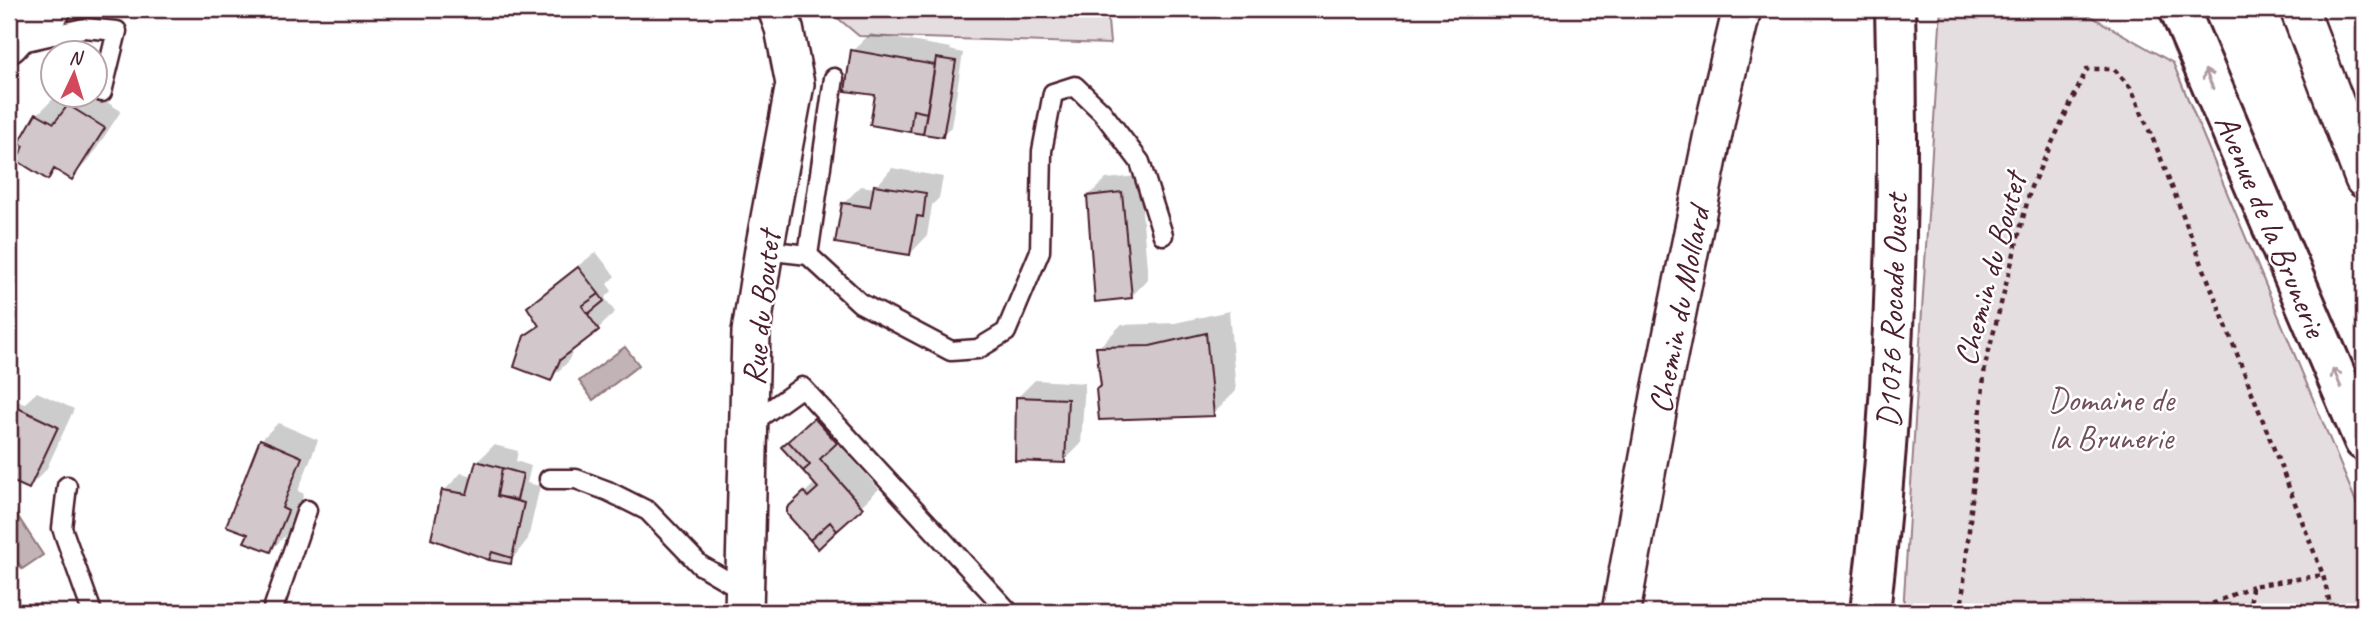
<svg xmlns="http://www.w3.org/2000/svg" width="2373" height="621" font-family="Caveat,sans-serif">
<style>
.green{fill:#e5dee0;stroke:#987e86;stroke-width:2}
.water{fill:#c1b3b6;stroke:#91787e;stroke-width:2}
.shadow{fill:#0003}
.building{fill:#d2c7cb;stroke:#4a1f2b;stroke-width:2}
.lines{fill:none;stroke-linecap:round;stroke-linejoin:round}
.lane-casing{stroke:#4a1f2b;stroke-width:23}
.street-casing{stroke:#4a1f2b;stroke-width:42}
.primary-casing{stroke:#4a1f2b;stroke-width:44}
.path{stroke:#4a1f2b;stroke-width:4.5;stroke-dasharray:5 5;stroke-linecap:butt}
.lane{stroke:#fff;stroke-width:18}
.street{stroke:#fff;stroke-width:37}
.primary{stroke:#fff;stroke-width:38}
.oneway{stroke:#ae9aa0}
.labels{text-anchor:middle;stroke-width:5;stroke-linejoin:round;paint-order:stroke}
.street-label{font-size:33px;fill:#4a1f2b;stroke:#fff}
.park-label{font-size:33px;fill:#714f58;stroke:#fff}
</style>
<rect width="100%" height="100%" fill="#fff"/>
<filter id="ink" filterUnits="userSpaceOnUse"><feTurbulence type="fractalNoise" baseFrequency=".0143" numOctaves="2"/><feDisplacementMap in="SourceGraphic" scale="14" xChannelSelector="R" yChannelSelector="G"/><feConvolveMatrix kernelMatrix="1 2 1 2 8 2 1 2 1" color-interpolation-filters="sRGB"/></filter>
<g filter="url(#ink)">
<path class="green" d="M827,9H1107L1110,44L859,36Z
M1941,9H2078L2173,63L2364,521V612H1903Z"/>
<path class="water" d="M625,347L639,365L593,400L579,381Z
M15,512L43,555L22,569L9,547V516Z"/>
<path class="shadow" d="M870,34L951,48L950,50L963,53L951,127L942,135L877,94L853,51Z
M80,94H94L121,111L89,160L71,177L57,169L48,178L13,157L38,114L55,97L69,106Z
M892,168L943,177L939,198L932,205L927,236L910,254L843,204L861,186L875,188Z
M1139,176L1148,279L1131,297L1088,196L1106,179Z
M596,252L615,276L607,284L612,291L605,298L615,312L598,329L574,347L568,362L550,379L525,337L539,323L530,307L547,290Z
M1229,311L1236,391L1213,414L1097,389L1102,385L1098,348L1121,325L1175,323Z
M1035,380L1085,383L1081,444L1064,461L1018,397Z
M37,392L74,409L46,470L29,487L9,478V401L11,398L24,404Z
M832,402L852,425L836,441L879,489L818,546L789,508L815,483L808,424Z
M278,423L318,440L298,491L304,494L288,533L271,550L251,533L261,440Z
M494,445L518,451L516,461L531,466L527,483L540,486L528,539L510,562L444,491L461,473L474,476L477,462Z
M992,605L994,612H972Z
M338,606L372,612H332Z"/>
<path class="building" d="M851,50L935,65L927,113L913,110L910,132L870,125L875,95L845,91Z
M936,58L956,61L943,137L923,134Z
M68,105L105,128L72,180L54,169L48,180L16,160L24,146L19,143L36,113L54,123Z
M913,110L927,113L923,134L910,132Z
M19,143L24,146L16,160L11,158Z
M874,185L926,193L923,217L917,216L910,255L835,243L842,203L870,207Z
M1122,192L1132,298L1095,302L1087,196Z
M578,267L599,294L582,306L599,330L560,360L551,381L514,367L524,336L539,326L527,307Z
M599,294L604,301L588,314L582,306Z
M1206,333L1214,416L1099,420L1096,389L1101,386L1096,347L1150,346Z
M1016,397L1068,399L1065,463L1015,461Z
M18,408L58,427L29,489L9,480V422L11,423Z
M814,418L837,443L820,459L863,508L837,531L830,522L810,540L787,514V508L804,492L808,497L818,488L803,471L810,465L788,441Z
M260,439L302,457L282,508L288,511L271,552L244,542L248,534L226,526Z
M788,441L810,465L803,471L781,447Z
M476,461L502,468L497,496L524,503L512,558L492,552L489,560L431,539L442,490L467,494Z
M502,468L523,474L517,500L497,496Z
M830,522L837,531L818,549L810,540Z
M492,552L512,558L511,564L489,560Z"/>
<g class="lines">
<defs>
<path id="lane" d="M22,42L84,28L117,31L102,92
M764,250L808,255L860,303L951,351L978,349L1006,332L1040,251L1042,151L1053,93L1075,86L1102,112L1140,162L1163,235
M808,255L834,78
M749,425L802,387L1009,612
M549,479H576L608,491L648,511L700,565L743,590
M67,486L62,528L92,612
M272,612L307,510"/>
<path id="street" d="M2299,9L2364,179
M9,44L20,32L52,9
M744,612L751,332L764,250L795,84L784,28L777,9
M1621,612L1660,396L1718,109L1742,9"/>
<path id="primary" d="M2179,9L2364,441
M1870,612C1894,412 1901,210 1895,9"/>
</defs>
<use href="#lane" class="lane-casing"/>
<use href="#street" class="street-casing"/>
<use href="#primary" class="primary-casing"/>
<path class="path" d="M1961,612L1985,366L2031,187L2087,69H2114L2131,88L2158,151L2323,575L2332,612
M2194,612L2252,586
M2250,612L2252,586L2323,575"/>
<use href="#lane" class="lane"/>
<use href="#street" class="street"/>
<use href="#primary" class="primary"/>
</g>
<defs><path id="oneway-shaft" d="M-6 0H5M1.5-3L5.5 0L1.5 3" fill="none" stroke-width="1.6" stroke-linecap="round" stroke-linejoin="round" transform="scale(1.75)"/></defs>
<g class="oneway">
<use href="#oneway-shaft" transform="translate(2209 79) rotate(-113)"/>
<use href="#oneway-shaft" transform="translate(2337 378) rotate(-113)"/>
</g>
</g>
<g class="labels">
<g class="street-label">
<text transform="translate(2272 225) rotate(67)" y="12">Avenue de la Brunerie</text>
<text transform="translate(1989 269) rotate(-75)" y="12">Chemin du Boutet</text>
<text transform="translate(760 308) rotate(-84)" y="12">Rue du Boutet</text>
<text transform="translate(1678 310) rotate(-79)" y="12">Chemin du Mollard</text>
<text transform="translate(1891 311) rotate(-88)" y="12">D1076 Rocade Ouest</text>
</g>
<g class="park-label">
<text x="2111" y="411">Domaine de<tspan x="2111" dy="38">la Brunerie</tspan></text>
</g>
</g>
<rect width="2373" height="621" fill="none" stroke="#fff" stroke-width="35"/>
<rect x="18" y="18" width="2338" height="586" fill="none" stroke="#4a1f2b" stroke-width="2.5" filter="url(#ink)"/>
<g transform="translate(74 74) rotate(4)"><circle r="33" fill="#ffffff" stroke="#b7a5aa" stroke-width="2"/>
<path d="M0-5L12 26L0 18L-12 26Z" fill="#d1495b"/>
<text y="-10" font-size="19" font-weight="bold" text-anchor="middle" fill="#4a1f2b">N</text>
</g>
</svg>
